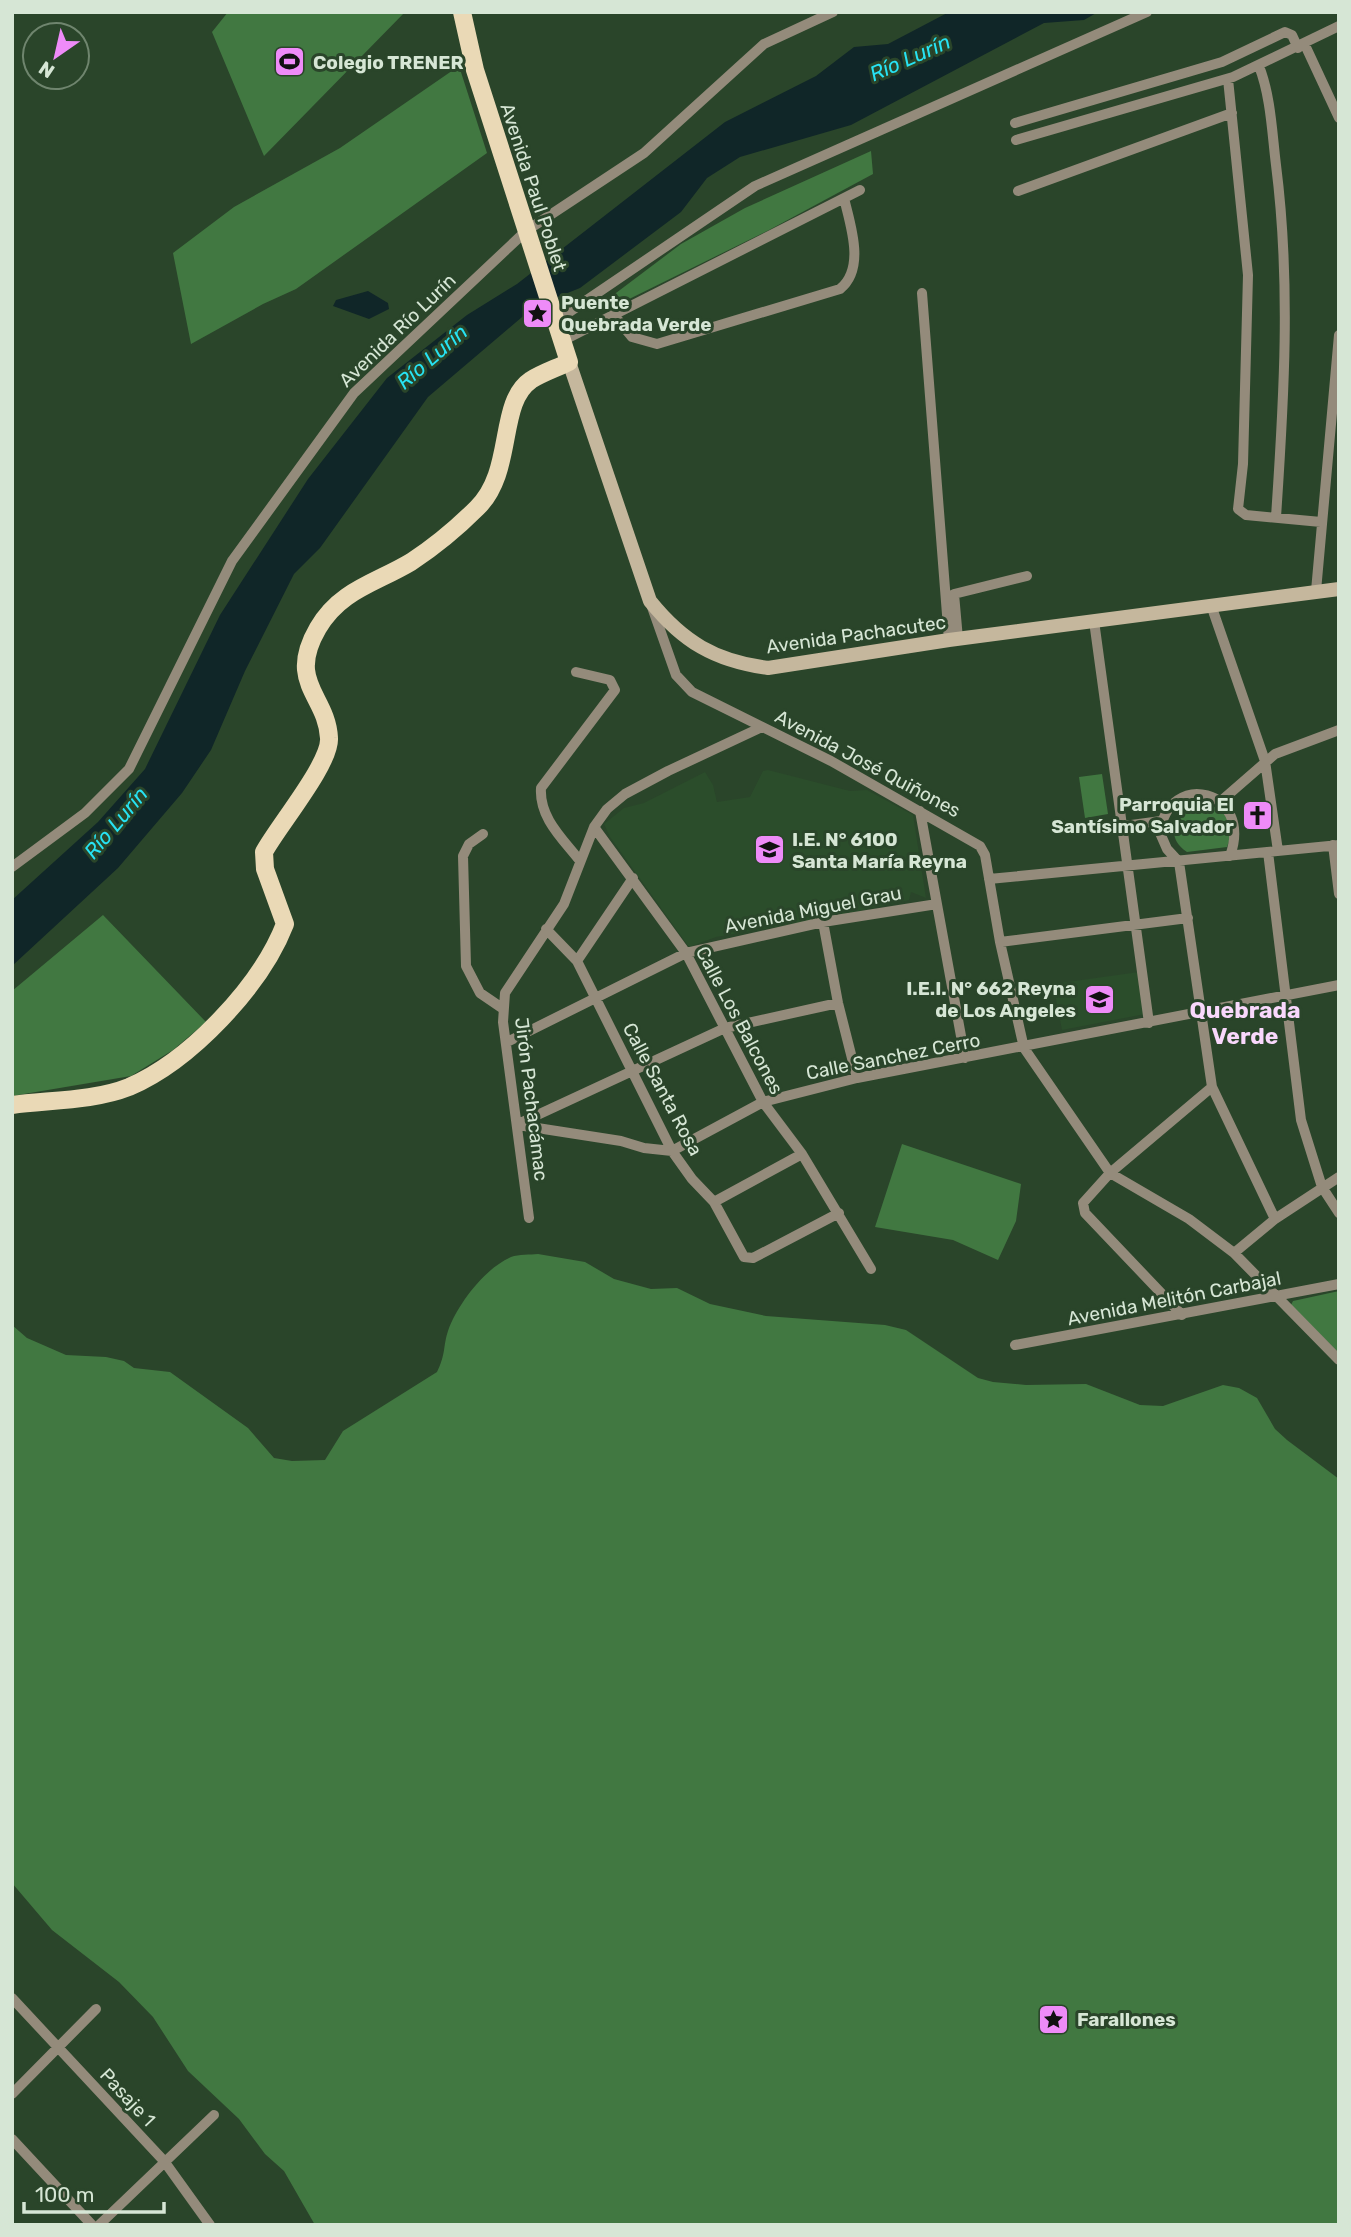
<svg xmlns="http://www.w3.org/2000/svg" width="1351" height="2237" font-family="Rubik,sans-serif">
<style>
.built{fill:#2b4d2b}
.green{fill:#417841}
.water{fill:#102628}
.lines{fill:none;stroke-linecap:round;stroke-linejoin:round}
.minor{stroke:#948b7b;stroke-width:10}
.secondary{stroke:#c5b79d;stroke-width:14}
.primary{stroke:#ead9b6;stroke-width:18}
.labels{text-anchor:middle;stroke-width:6;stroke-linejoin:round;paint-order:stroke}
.poi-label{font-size:19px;font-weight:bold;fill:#d6e6d5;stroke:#2a452a;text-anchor:start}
.street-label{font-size:19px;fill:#d6e6d5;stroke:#2a452a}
.water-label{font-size:21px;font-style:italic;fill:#27e3f3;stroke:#2a452a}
.quarter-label{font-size:23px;font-weight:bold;fill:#f9d8fc;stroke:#2a452a}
</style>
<rect width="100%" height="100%" fill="#2a452a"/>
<path class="built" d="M768,770L850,791L867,790L913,815L926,898L911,892L909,900L816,920L716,937L689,947L610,837L604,824L624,808L644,803L705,772L713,785L717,802L750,797L763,771Z
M1139,972L1145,1014L1062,1030L1053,984Z"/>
<path class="green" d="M228,12H405L264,156L212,32Z
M459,66L487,153L296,289L263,304L191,344L173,253L234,207L340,148Z
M871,151L873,174L769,230L617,305L612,296L681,244L745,208Z
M1102,774L1108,814L1085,818L1079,777Z
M1194,803H1206L1225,812L1232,832L1227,847L1187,852C1164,837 1175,815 1194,803Z
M103,915L206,1022L173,1050L131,1076L12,1096V991Z
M902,1144L1021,1184L1016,1221L998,1260L953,1240L875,1227Z
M538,1254L585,1262L614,1279L651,1289L677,1288L710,1304L766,1316L885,1325L906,1330L978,1378L993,1382L1026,1385L1086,1384L1140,1405L1163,1406L1223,1385L1239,1388L1257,1398L1275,1429L1287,1440L1339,1479V2225H315L284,2171L265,2154L239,2119L188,2071L153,2017L119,1982L52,1930L12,1883V1325L27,1338L66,1355L106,1357L124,1361L134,1368L170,1372L248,1428L274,1458L292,1461L325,1460L343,1431L437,1372C446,1354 443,1346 448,1331C457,1305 485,1268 511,1257C519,1254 530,1255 538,1254Z
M1339,1291V1353L1291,1305L1293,1301Z"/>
<path class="water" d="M949,12H1098L1084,20L1044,23L851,125L740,157L707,178L681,212L580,288L535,306L428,397L320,548L294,574L245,671L211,750L182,793L118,868L12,966V900L98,822L145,769L220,615L308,479L387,378L467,315L517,284L725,122L816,76L854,47L888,44Z
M368,291L388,303L389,309L369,319L333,306L336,300Z"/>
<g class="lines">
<path class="minor" d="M1305,45L1339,118
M1259,66C1271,97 1272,133 1276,165C1291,283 1284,399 1276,517
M1228,79L1248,275L1243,464L1238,509L1246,515L1321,522
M1015,123L1222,62L1285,32L1292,35L1298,48
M1016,140L1233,77L1339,26
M1018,191L1232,113
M922,293L949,640
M613,314L632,337L657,344L840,289C866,268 850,224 844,198
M556,321L755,186L1147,12
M562,341L860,190
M1316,591L1339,335
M1211,605L1265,761L1278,851
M652,607L676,675L692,692L831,761L980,846L985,855L1000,942L1024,1048L1110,1173L1189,1219L1234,1253L1339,1360
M1094,621L1149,1023
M958,639L954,594L1027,576
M576,672L610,680L615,690L541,788C539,818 563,839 580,861
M1221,801L1275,754L1339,730
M920,811L965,1058
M1124,826L1161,821
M594,827L686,953L763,1102L802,1154L871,1269
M483,834L469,844L463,856L466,966L480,993L502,1008
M1333,845L1339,894
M1268,852L1301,1120L1322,1187L1339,1213
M1230,856C1254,789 1168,769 1160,833L1167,849L1179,862L1212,1087L1275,1219
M12,867L85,813L129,769L232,561L354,393L526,231L644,153L764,44L833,12
M989,879L1339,845
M823,922L838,1003L857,1078
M546,929L577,961L672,1151L692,1179L714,1202L744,1257L753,1258L839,1213
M1000,942L1188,918
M577,961L633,878
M507,1042L686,953L823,922L937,904
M518,1124L725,1028L838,1003
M518,1125L621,1141L644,1148L672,1151L763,1102L857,1078L1339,985
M714,1202L802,1154
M529,1218L503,1022L505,993L564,904L594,827L607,809L625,794L668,771L762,727
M1234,1253L1275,1219L1339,1177
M1182,1315L1085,1213L1083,1203L1110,1173L1212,1087
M1015,1345L1339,1284
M12,1998L164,2161L210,2225
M12,2094L96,2009
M12,2139L92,2225
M99,2225L214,2115"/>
<path class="secondary" d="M569,362L650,601C683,642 715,661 768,668L949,640L1339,589"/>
<path class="primary" d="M12,1105C49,1100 94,1101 129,1087C190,1061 261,986 285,924L265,869L264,852C278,826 331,763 329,738C327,695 286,683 318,628C340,590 376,583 411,562C434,547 458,527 477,508C515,471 497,403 531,380C542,373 557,368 569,362L475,70L462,12"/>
</g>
<defs>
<symbol id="stadium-square" viewBox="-11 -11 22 22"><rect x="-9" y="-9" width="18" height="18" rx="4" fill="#ee8bf8" stroke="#2a452a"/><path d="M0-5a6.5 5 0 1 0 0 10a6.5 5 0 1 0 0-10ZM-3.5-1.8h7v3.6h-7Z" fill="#111"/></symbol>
<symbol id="sight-square" viewBox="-11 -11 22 22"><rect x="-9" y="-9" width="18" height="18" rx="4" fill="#ee8bf8" stroke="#2a452a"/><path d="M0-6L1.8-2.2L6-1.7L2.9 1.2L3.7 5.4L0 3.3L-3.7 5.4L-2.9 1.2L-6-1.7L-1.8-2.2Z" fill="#111"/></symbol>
<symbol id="church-square" viewBox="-11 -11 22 22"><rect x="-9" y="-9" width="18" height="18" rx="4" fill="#ee8bf8" stroke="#2a452a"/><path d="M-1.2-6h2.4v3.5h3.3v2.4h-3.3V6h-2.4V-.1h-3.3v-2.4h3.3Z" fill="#111"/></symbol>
<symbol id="school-square" viewBox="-11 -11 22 22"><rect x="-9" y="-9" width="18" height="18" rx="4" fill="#ee8bf8" stroke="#2a452a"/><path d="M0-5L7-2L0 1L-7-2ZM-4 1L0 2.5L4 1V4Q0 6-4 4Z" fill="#111"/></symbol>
</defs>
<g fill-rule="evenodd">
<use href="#stadium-square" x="272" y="44" width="35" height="35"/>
<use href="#sight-square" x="520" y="296" width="35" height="35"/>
<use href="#church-square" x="1240" y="798" width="35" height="35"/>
<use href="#school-square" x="752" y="832" width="35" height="35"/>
<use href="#school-square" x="1082" y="982" width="35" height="35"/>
<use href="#sight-square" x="1036" y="2002" width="35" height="35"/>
</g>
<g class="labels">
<g class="poi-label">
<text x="313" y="69">Colegio TRENER</text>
<text x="561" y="309">Puente<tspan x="561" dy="22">Quebrada Verde</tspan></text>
<text x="1234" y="811" text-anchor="end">Parroquia El<tspan x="1234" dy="22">Santísimo Salvador</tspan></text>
<text x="792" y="846">I.E. N° 6100<tspan x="792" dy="22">Santa María Reyna</tspan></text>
<text x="1076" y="995" text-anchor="end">I.E.I. N° 662 Reyna<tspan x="1076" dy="22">de Los Angeles</tspan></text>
<text x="1077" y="2026">Farallones</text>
</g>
<g class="street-label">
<text transform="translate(534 187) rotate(72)" y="7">Avenida Paul Poblet</text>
<text transform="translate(397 330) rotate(-44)" y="7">Avenida Río Lurín</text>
<text transform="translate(856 634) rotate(-8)" y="7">Avenida Pachacutec</text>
<text transform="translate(868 763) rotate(28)" y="7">Avenida José Quiñones</text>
<text transform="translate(813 909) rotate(-11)" y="7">Avenida Miguel Grau</text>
<text transform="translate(740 1020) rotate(62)" y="7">Calle Los Balcones</text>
<text transform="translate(893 1056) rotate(-11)" y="7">Calle Sanchez Cerro</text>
<text transform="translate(663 1089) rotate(62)" y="7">Calle Santa Rosa</text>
<text transform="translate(532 1099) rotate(83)" y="7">Jirón Pachacámac</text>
<text transform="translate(1174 1298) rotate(-11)" y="7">Avenida Melitón Carbajal</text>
<text transform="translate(128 2097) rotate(47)" y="7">Pasaje 1</text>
</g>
<g class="water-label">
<text transform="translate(910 58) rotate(-24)" y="7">Río Lurín</text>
<text transform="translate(432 357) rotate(-41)" y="7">Río Lurín</text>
<text transform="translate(116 823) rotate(-50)" y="7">Río Lurín</text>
</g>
<g class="quarter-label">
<text x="1245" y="1018">Quebrada<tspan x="1245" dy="26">Verde</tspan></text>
</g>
</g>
<rect width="1351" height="2237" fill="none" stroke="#d6e6d5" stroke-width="28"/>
<g transform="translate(56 56) rotate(214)"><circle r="33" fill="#2a452a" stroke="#6f856e" stroke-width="2"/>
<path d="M0-5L12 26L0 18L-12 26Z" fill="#ee8bf8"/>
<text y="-10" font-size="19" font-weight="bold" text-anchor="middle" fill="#d6e6d5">N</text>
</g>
<path d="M24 2202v10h140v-10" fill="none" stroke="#d6e6d5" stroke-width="3.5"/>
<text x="35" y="2202" font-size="21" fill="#d6e6d5" stroke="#2a452a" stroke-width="5" paint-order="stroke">100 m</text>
</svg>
